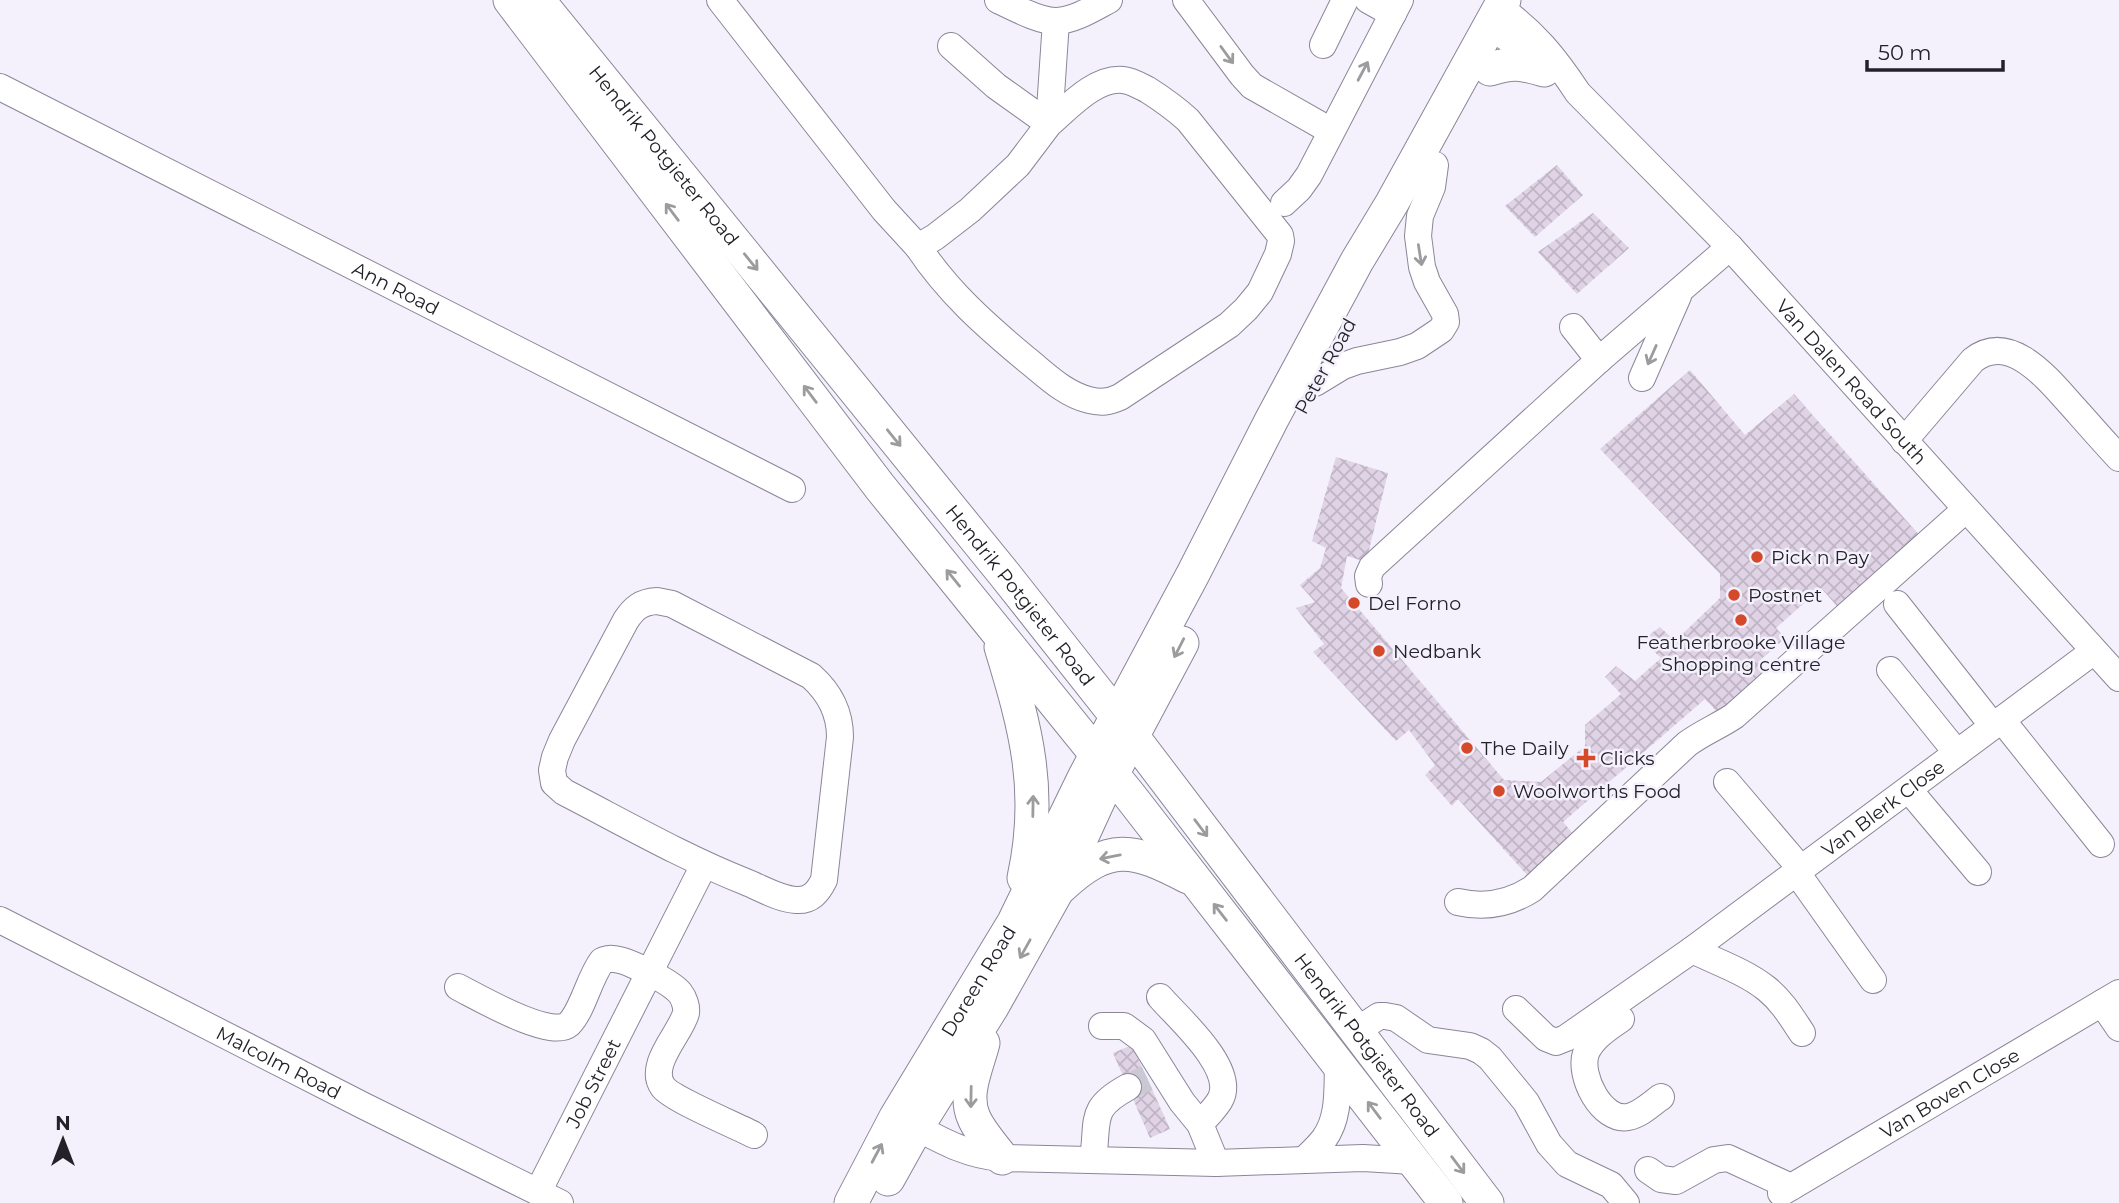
<svg xmlns="http://www.w3.org/2000/svg" width="2119" height="1203" font-family="Montserrat,sans-serif">
<style>
.building{fill:url(#building-cross-hatch)}
.lines{fill:none;stroke-linecap:round;stroke-linejoin:round}
.minor-tunnel{stroke:#cac8d3;stroke-width:26;stroke-dasharray:26 13;stroke-linecap:butt}
.minor-casing{stroke:#8b8698;stroke-width:28}
.major-casing{stroke:#8b8698;stroke-width:35}
.minor{stroke:#fff;stroke-width:26}
.major{stroke:#fff;stroke-width:33}
.oneway{stroke:#9c9c9f}
.poi-dot{fill:#d4492a;stroke:#f4f1fd;stroke-width:2.5}
.labels{text-anchor:middle;stroke-width:5;stroke-linejoin:round;paint-order:stroke}
.street-label{font-size:19px;fill:#242229;stroke:#f4f1fd}
.poi-label{font-size:19px;fill:#242229;stroke:#f4f1fd;text-anchor:start}
</style>
<defs>
<pattern id="building-cross-hatch" width="8" height="8" patternUnits="userSpaceOnUse" patternTransform="scale(1.75)"><rect width="8" height="8" fill="#e0d3e5"/><path d="M0 0l8 8M0 8l8-8" fill="none" stroke="#c0b5c4"/></pattern>
</defs>
<rect width="100%" height="100%" fill="#f4f1fd"/>
<path class="building" d="M1557,165L1583,195L1535,237L1505,206Z
M1593,213L1629,248L1577,294L1538,252Z
M1690,370L1745,435L1794,394L1921,537L1843,613L1821,588L1776,628L1785,638L1758,662L1769,675L1721,716L1705,699L1563,822L1575,836L1529,877L1458,799L1452,806L1425,775L1435,765L1409,730L1396,741L1313,652L1324,644L1296,608L1315,602L1300,585L1320,568L1326,548L1312,541L1336,457L1388,473L1366,562L1347,556L1341,588L1504,780L1541,782L1585,746V725L1621,694L1605,677L1616,666L1635,681L1661,658L1642,640L1660,627L1675,641L1720,598V574L1600,449Z
M1132,1045L1170,1129L1150,1138L1113,1053Z"/>
<g class="lines">
<path class="minor-tunnel" d="M1128,1087L1147,1078"/>
<defs>
<g id="minor">
<path d="M720,0L884,210L918,247"/>
<path d="M998,0C1013,7 1040,22 1057,21C1075,20 1094,8 1109,0"/>
<path d="M1186,0L1242,75L1252,86L1331,131"/>
<path d="M1368,0L1393,14"/>
<path id="s1" d="M1500,8C1534,32 1555,58 1578,93L1730,247L2119,678"/>
<path d="M1490,27L1518,45L1542,68"/>
<path d="M1323,45L1345,0"/>
<path d="M951,46L996,86L1049,124C1068,108 1095,77 1123,80C1132,81 1140,86 1148,90C1162,99 1175,108 1188,120L1280,235L1281,241L1278,254L1260,292L1246,309L1229,325L1120,397C1109,402 1101,403 1089,400C1064,394 1045,374 1026,359C984,324 948,292 918,247L935,237L970,210L1018,165L1049,124L1056,21"/>
<path id="s2" d="M0,87L792,489"/>
<path d="M1284,203L1299,189L1309,175L1400,0"/>
<path d="M1573,327L1599,360"/>
<path d="M1642,378L1678,296"/>
<path d="M1315,383L1343,366L1357,361L1400,352L1417,346L1441,330L1446,322L1445,314L1427,282L1422,267L1418,236L1420,216L1432,187L1435,165"/>
<path d="M1904,441L1973,360C2012,330 2051,383 2075,409C2090,426 2104,442 2119,458"/>
<path d="M1369,584L1368,576L1372,567L1599,360L1730,247"/>
<path d="M657,601L672,604L811,676C829,692 840,713 840,737L824,880C818,892 811,901 796,900C779,899 761,888 746,882C683,857 624,823 564,792L554,783L552,770L555,757L562,740L626,620C634,608 641,602 657,601Z"/>
<path d="M1897,604L1993,726"/>
<path d="M1890,670L1957,753"/>
<path d="M2002,720L2101,844"/>
<path d="M1727,782L1801,869"/>
<path d="M1909,790L1978,872"/>
<path d="M1797,873L1873,980"/>
<path d="M1458,902C1484,908 1509,904 1532,889L1687,744C1702,733 1719,726 1734,716L1965,510"/>
<path id="s3" d="M0,920L364,1106L560,1203"/>
<path d="M1692,950C1717,962 1746,972 1767,989C1782,1001 1792,1018 1802,1033"/>
<path d="M458,987C478,997 551,1040 569,1024C583,1010 589,978 602,961C604,960 611,958 613,959C626,959 671,982 680,993C684,998 687,1007 686,1013C681,1033 647,1065 663,1087C672,1099 737,1126 754,1135"/>
<path d="M1160,997C1178,1018 1235,1067 1221,1098C1217,1107 1207,1116 1200,1124"/>
<path d="M2102,1003L2119,1028"/>
<path id="s4" d="M1516,1009L1546,1038L1556,1042L1566,1038L1692,950L2094,651"/>
<path d="M1621,1019C1608,1028 1592,1038 1586,1053C1578,1076 1602,1122 1628,1117C1640,1115 1651,1104 1661,1097"/>
<path d="M1102,1026H1124L1143,1040L1182,1102L1200,1124L1216,1163"/>
<path d="M1356,1031L1379,1016H1385L1396,1018L1428,1040L1470,1046L1481,1051L1490,1058L1526,1102L1549,1144L1567,1164L1611,1185L1626,1203"/>
<path d="M899,1118C934,1136 962,1155 1002,1158L1216,1163L1363,1158L1413,1161"/>
<path d="M1093,1159C1099,1119 1088,1109 1128,1087"/>
<path d="M1304,1160C1311,1153 1318,1147 1324,1139C1340,1117 1337,1089 1338,1063"/>
<path d="M1648,1170L1661,1179L1676,1181L1714,1160L1728,1158L1791,1187"/>
<path id="s5" d="M538,1192L704,865"/>
<path id="s6" d="M1781,1193L2119,993"/>
</g>
<g id="major">
<path d="M510,0L880,487L1130,796L1446,1203"/>
<path id="s7" d="M538,0L1005,575L1133,737L1487,1203"/>
<path d="M1490,69C1512,62 1521,63 1544,70"/>
<path d="M1001,647C1026,729 1043,791 1024,878"/>
<path d="M1061,887C1109,842 1133,848 1188,877"/>
<path d="M983,1043C977,1067 963,1094 974,1118C980,1132 993,1146 1002,1158"/>
<path d="M888,1179L917,1127L992,1007L1057,891L1101,795L1182,643"/>
<path id="s8" d="M851,1203L896,1117L1014,922L1085,776L1193,574L1272,419L1357,261L1392,203L1504,0"/>
</g>
</defs>
<use href="#minor" class="minor-casing"/>
<use href="#major" class="major-casing"/>
<use href="#minor" class="minor"/>
<use href="#major" class="major"/>
</g>
<defs><path id="oneway-shaft" d="M-6 0H5M1.5-3L5.5 0L1.5 3" fill="none" stroke-width="1.6" stroke-linecap="round" stroke-linejoin="round" transform="scale(1.75)"/></defs>
<g class="oneway">
<use href="#oneway-shaft" transform="translate(1227 55) rotate(54)"/>
<use href="#oneway-shaft" transform="translate(1363 71) rotate(-62)"/>
<use href="#oneway-shaft" transform="translate(672 212) rotate(-127)"/>
<use href="#oneway-shaft" transform="translate(1420 255) rotate(81)"/>
<use href="#oneway-shaft" transform="translate(751 262) rotate(51)"/>
<use href="#oneway-shaft" transform="translate(1652 355) rotate(114)"/>
<use href="#oneway-shaft" transform="translate(810 394) rotate(-127)"/>
<use href="#oneway-shaft" transform="translate(894 438) rotate(51)"/>
<use href="#oneway-shaft" transform="translate(953 578) rotate(-129)"/>
<use href="#oneway-shaft" transform="translate(1179 648) rotate(117)"/>
<use href="#oneway-shaft" transform="translate(1033 806) rotate(-89)"/>
<use href="#oneway-shaft" transform="translate(1201 828) rotate(53)"/>
<use href="#oneway-shaft" transform="translate(1110 857) rotate(169)"/>
<use href="#oneway-shaft" transform="translate(1220 912) rotate(-128)"/>
<use href="#oneway-shaft" transform="translate(1025 949) rotate(119)"/>
<use href="#oneway-shaft" transform="translate(971 1097) rotate(91)"/>
<use href="#oneway-shaft" transform="translate(1374 1110) rotate(-127)"/>
<use href="#oneway-shaft" transform="translate(877 1153) rotate(-62)"/>
<use href="#oneway-shaft" transform="translate(1458 1165) rotate(53)"/>
</g>
<g class="poi-dot">
<circle cx="1757" cy="557" r="7"/>
<circle cx="1734" cy="595" r="7"/>
<circle cx="1354" cy="603" r="7"/>
<circle cx="1741" cy="620" r="7"/>
<circle cx="1379" cy="651" r="7"/>
<circle cx="1467" cy="748" r="7"/>
<path d="M1582.5 747.5h7v7h7v7h-7v7h-7v-7h-7v-7h7z"/>
<circle cx="1499" cy="791" r="7"/>
</g>
<g class="labels">
<g class="street-label">
<text dy="7" stroke="none"><textPath href="#s7" startOffset="200">Hendrik Potgieter Road</textPath></text>
<text dy="7" stroke="none"><textPath href="#s2" startOffset="444">Ann Road</textPath></text>
<text transform="translate(1325 366) rotate(-61)" y="7">Peter Road</text>
<text dy="7" stroke="none"><textPath href="#s1" startOffset="514">Van Dalen Road South</textPath></text>
<text dy="7" stroke="none"><textPath href="#s7" startOffset="766">Hendrik Potgieter Road</textPath></text>
<text dy="7" stroke="none"><textPath href="#s4" startOffset="455">Van Blerk Close</textPath></text>
<text dy="7" stroke="none"><textPath href="#s8" startOffset="256">Doreen Road</textPath></text>
<text dy="7" stroke="none"><textPath href="#s7" startOffset="1334">Hendrik Potgieter Road</textPath></text>
<text dy="7" stroke="none"><textPath href="#s3" startOffset="313">Malcolm Road</textPath></text>
<text dy="7" stroke="none"><textPath href="#s5" startOffset="122">Job Street</textPath></text>
<text dy="7" stroke="none"><textPath href="#s6" startOffset="196">Van Boven Close</textPath></text>
</g>
<g class="poi-label">
<text x="1771" y="564">Pick n Pay</text>
<text x="1748" y="602">Postnet</text>
<text x="1368" y="610">Del Forno</text>
<text x="1741" y="649" text-anchor="middle">Featherbrooke Village<tspan x="1741" dy="22">Shopping centre</tspan></text>
<text x="1393" y="658">Nedbank</text>
<text x="1481" y="755">The Daily</text>
<text x="1600" y="765">Clicks</text>
<text x="1513" y="798">Woolworths Food</text>
</g>
</g>
<g transform="translate(63 1140)" stroke="#f4f1fd" stroke-width="5" paint-order="stroke">
<path d="M0-5L12 26L0 18L-12 26Z" fill="#242229"/>
<text y="-10" font-size="19" font-weight="bold" text-anchor="middle" fill="#242229">N</text>
</g>
<path d="M1867 60v10h136v-10" fill="none" stroke="#242229" stroke-width="3.5"/>
<text x="1878" y="60" font-size="21" fill="#242229" stroke="#f4f1fd" stroke-width="5" paint-order="stroke">50 m</text>
</svg>
